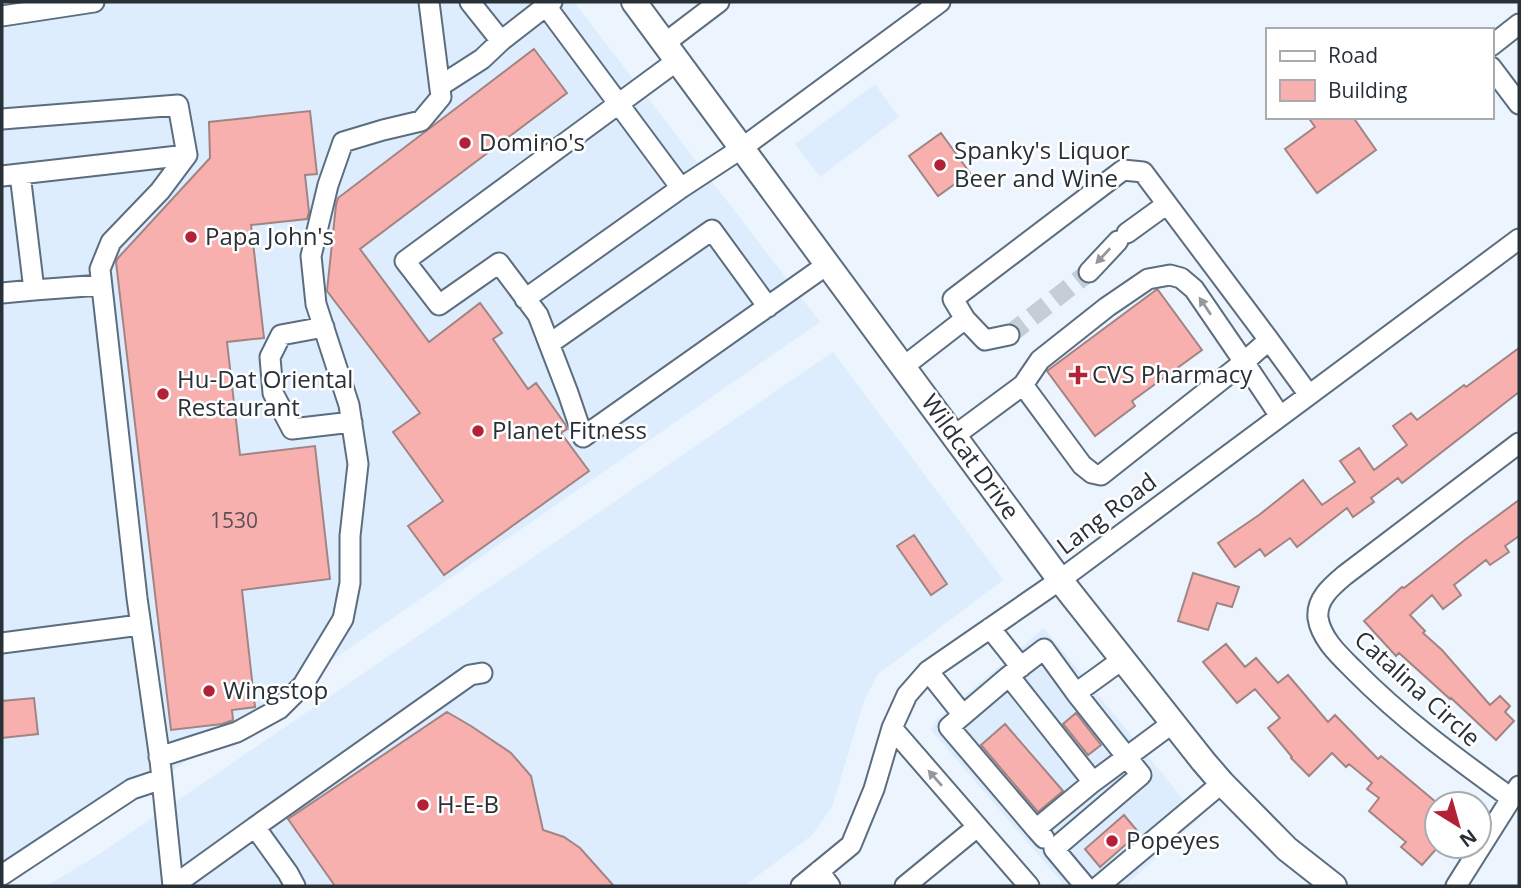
<svg xmlns="http://www.w3.org/2000/svg" width="1521" height="888" font-family="'Open Sans',sans-serif">
<style>
.built{fill:#ddedfd}
.building{fill:#f8b0af;stroke:#a28483;stroke-width:2}
.lines{fill:none;stroke-linecap:round;stroke-linejoin:round}
.minor-tunnel{stroke:#c5cdd6;stroke-width:19;stroke-dasharray:19 10;stroke-linecap:butt}
.minor-casing{stroke:#5b6d7f;stroke-width:23}
.major-casing{stroke:#5b6d7f;stroke-width:28}
.minor{stroke:#fff;stroke-width:19}
.major{stroke:#fff;stroke-width:24}
.oneway{fill:#94989c}
.poi-dot{fill:#b32136;stroke:#fff;stroke-width:2.5}
.labels{text-anchor:middle;stroke-width:5;stroke-linejoin:round;paint-order:stroke}
.number-label{font-size:21px;fill:#5c5056}
.poi-label{font-size:24px;fill:#283038;stroke:#fff;text-anchor:start}
.street-label{font-size:24px;fill:#283038;stroke:#fff}
</style>
<rect width="100%" height="100%" fill="#ecf4fd"/>
<path class="built" d="M2,2H574L820,322L6,886H2Z
M875,84L899,117L820,177L795,144Z
M833,352L1003,580L878,674L864,701L832,807L812,835L744,886H46L98,855Z
M1044,628L1199,819L1125,886H1065L931,730L936,720Z"/>
<path class="building" d="M534,49L567,93L360,249L429,342L480,303L502,333L493,339L528,389L536,383L565,424L567,429L561,433L589,471L444,575L408,526L443,501L393,432L420,413L327,291L336,205L338,198Z
M310,111L317,174L305,175L309,212L307,219L251,225L264,338L227,342L240,455L315,446L330,579L242,590L255,707L232,710L233,720L222,724L171,730L116,262L118,258L210,158L209,122Z
M1308,117H1353L1376,150L1317,193L1285,149L1315,127Z
M941,133L970,173L938,196L909,156Z
M1156,290H1158L1202,350L1132,401L1135,406L1095,436L1047,371Z
M1519,348V392L1402,483L1398,478L1371,498L1374,502L1353,517L1347,508L1297,547L1290,538L1265,556L1260,549L1235,567L1218,543L1259,515L1303,480L1322,505L1355,482L1340,461L1359,448L1374,470L1407,445L1393,426L1411,413L1417,420L1464,385L1466,387Z
M1519,500V536L1505,546L1509,552L1490,565L1486,560L1454,585L1461,595L1443,609L1432,595L1410,615L1425,631L1423,633L1442,650L1490,705L1500,696L1510,706L1505,712L1514,721L1496,740L1451,698L1450,699L1399,653L1396,656L1364,621L1402,587L1404,588L1466,539Z
M914,535L947,584L931,595L897,546Z
M1193,573L1239,587L1232,607L1217,603L1208,630L1178,621Z
M1226,644L1245,667L1256,658L1278,683L1288,675L1328,722L1335,715L1378,759L1381,756L1437,803V848L1422,865L1401,847L1406,842L1369,811L1379,798L1367,789L1372,783L1349,764L1346,767L1332,753L1309,776L1291,758L1292,757L1268,728L1280,718L1255,689L1237,703L1203,662Z
M34,698L38,734L2,738V701Z
M447,712L471,726L511,753L531,776L543,830L564,837L580,848L614,886H335L288,819Z
M1076,713L1101,745L1088,755L1063,724Z
M1005,724L1063,791L1038,812L981,745Z
M1124,815L1139,833L1100,867L1085,849Z"/>
<g class="lines">
<path class="minor-tunnel" d="M1009,335L1089,272"/>
<defs>
<path id="minor" d="M470,2L501,41L546,6
M552,2L546,6L681,188
M2,16L94,2
M665,43L719,2
M1491,46L1519,24
M678,60L405,261L439,305L499,263L538,315L568,393L583,437L828,264
M1491,67L1519,104
M440,86L482,59L501,41
M2,119L178,105L187,155L160,191L111,242L100,269L137,598L160,760L173,886
M20,174L34,290L101,285
M2,176L187,155
M1127,233L1167,204
M1089,272L1118,241
M2,293L34,290
M525,299L681,188L742,148L940,2
M965,319L985,340L1009,335
M324,327L281,335L270,357L273,393L292,429L352,422
M549,344L712,230L768,307
M903,367L965,319L953,299L1123,170L1143,172L1269,340
M1023,385L1082,465L1092,473L1101,475L1244,362L1280,416
M954,436L1023,385L1040,360L1107,307L1148,279L1170,275L1181,278L1194,289L1244,362L1269,340L1309,395
M990,628L1021,667
M2,643L140,625
M928,671L963,715
M1009,676L1044,649L1076,693L1141,775L1054,849L1085,886
M1076,693L1123,659
M892,728L1029,886
M159,757L237,732L279,709L303,685L343,619L350,583V536L358,464L349,405L316,304L311,256L328,185L343,142L383,130L421,121L441,97L429,2
M1511,798C1456,758 1402,719 1354,670C1340,656 1321,639 1318,618C1316,599 1332,586 1345,575L1519,443
M255,827L470,675L482,673
M1036,829L949,727L1009,676L1093,782L1174,722
M1044,838L1036,829L1093,782
M819,871L830,886
M2,875L132,789L162,779
M173,886L255,827L288,873L295,886
M801,886L851,845L874,789L892,728L907,695L928,671L1060,580L1519,239
M905,886L977,827
M1099,886L1222,783
M1456,886L1519,786"/>
<path id="major" d="M634,2L1060,580L1203,761L1222,783L1287,849L1334,886"/>
</defs>
<use href="#minor" class="minor-casing"/>
<use href="#major" class="major-casing"/>
<use href="#minor" class="minor"/>
<use href="#major" class="major"/>
</g>
<defs><path id="oneway-solid" d="M-6-.8H1V-3.2L6.5 0L1 3.2V.8H-6Z" transform="scale(1.75)"/></defs>
<g class="oneway">
<use href="#oneway-solid" transform="translate(1103 256) rotate(133)"/>
<use href="#oneway-solid" transform="translate(1205 306) rotate(-124)"/>
<use href="#oneway-solid" transform="translate(935 778) rotate(-131)"/>
</g>
<g class="poi-dot">
<circle cx="465" cy="143" r="7"/>
<circle cx="940" cy="165" r="7"/>
<circle cx="191" cy="237" r="7"/>
<path d="M1074.5 364.5h7v7h7v7h-7v7h-7v-7h-7v-7h7z"/>
<circle cx="163" cy="394" r="7"/>
<circle cx="478" cy="431" r="7"/>
<circle cx="209" cy="691" r="7"/>
<circle cx="423" cy="805" r="7"/>
<circle cx="1112" cy="841" r="7"/>
</g>
<g class="labels">
<g class="number-label">
<text x="234" y="528">1530</text>
</g>
<g class="poi-label">
<text x="479" y="151">Domino's</text>
<text x="954" y="159">Spanky's Liquor<tspan x="954" dy="28">Beer and Wine</tspan></text>
<text x="205" y="245">Papa John's</text>
<text x="1092" y="383">CVS Pharmacy</text>
<text x="177" y="388">Hu-Dat Oriental<tspan x="177" dy="28">Restaurant</tspan></text>
<text x="492" y="439">Planet Fitness</text>
<text x="223" y="699">Wingstop</text>
<text x="437" y="813">H-E-B</text>
<text x="1126" y="849">Popeyes</text>
</g>
<g class="street-label">
<text transform="translate(970 457) rotate(54)" y="8">Wildcat Drive</text>
<text transform="translate(1107 514) rotate(-37)" y="8">Lang Road</text>
<text transform="translate(1417 689) rotate(42)" y="8">Catalina Circle</text>
</g>
</g>
<rect width="1521" height="888" fill="none" stroke="#283038" stroke-width="7"/>
<rect x="1266" y="28" width="228" height="91" fill="#ffffff" stroke="#a9acaf" stroke-width="2"/>
<rect x="1280" y="51" width="35" height="10" fill="#ffffff" stroke="#a9acaf" stroke-width="2"/>
<text x="1328" y="63" font-size="21" fill="#283038">Road</text>
<rect x="1280" y="80" width="35" height="21" fill="#f8b0af" stroke="#a9acaf" stroke-width="2"/>
<text x="1328" y="98" font-size="21" fill="#283038">Building</text>
<g transform="translate(1458 825) rotate(143)"><circle r="33" fill="#ffffff" stroke="#a9acaf" stroke-width="2"/>
<path d="M0-5L12 26L0 18L-12 26Z" fill="#b32136"/>
<text y="-10" font-size="19" font-weight="bold" text-anchor="middle" fill="#283038">N</text>
</g>
</svg>
